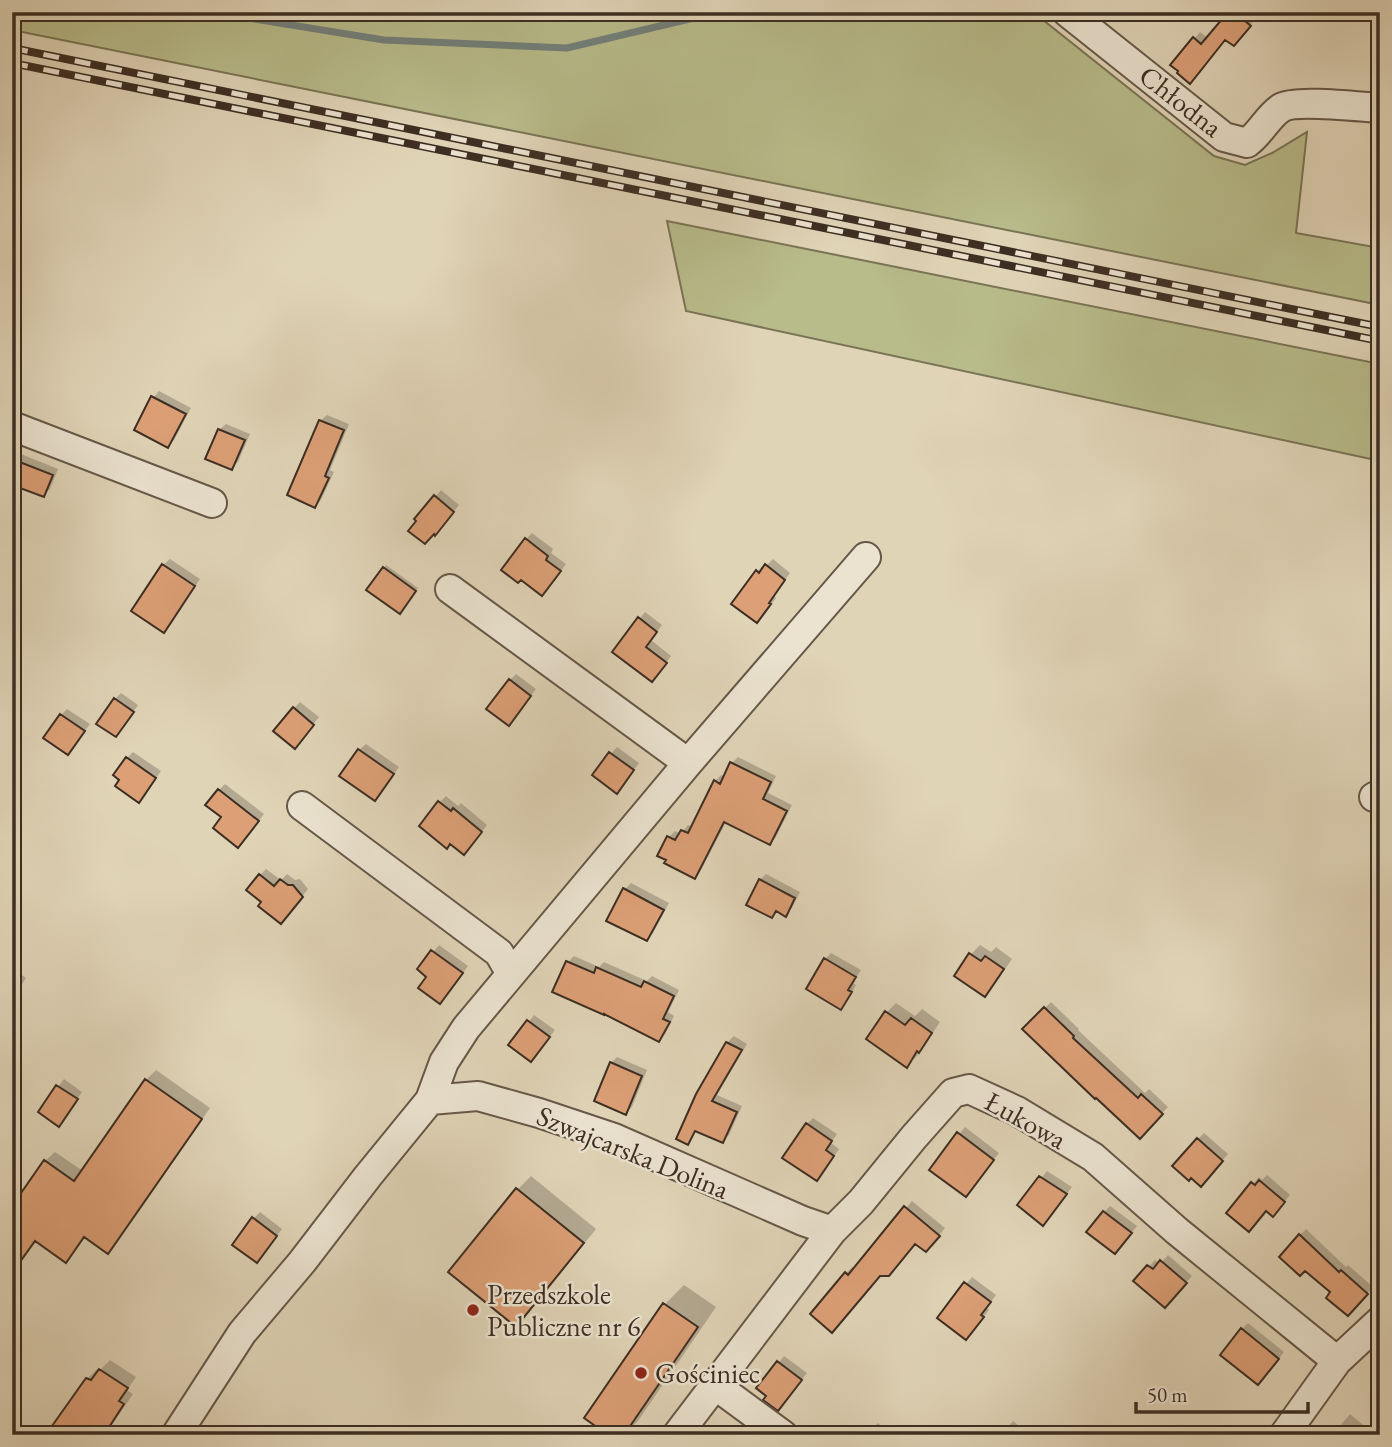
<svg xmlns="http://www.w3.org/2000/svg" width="1392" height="1447" font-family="'EB Garamond',serif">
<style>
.green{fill:#b8bb8a;stroke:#7a7456;stroke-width:2}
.shadow{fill:#0003}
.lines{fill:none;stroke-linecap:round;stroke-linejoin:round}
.stream{stroke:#72807b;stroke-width:7}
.building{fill:#dc9f76;stroke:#3d2e23;stroke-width:2}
.minor-casing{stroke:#665848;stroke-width:32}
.minor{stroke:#ebe3d0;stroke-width:28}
.rail-casing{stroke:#3d2e23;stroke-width:8}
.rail{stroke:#ebe3d0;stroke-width:5;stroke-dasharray:16;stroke-linecap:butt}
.poi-dot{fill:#8f2418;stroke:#ebe3d0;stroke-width:2.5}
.labels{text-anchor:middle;stroke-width:5;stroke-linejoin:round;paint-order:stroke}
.street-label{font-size:28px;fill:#3d2e23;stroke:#ebe3d0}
.poi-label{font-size:28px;fill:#3d2e23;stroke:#ebe3d0;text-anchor:start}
</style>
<rect width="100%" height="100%" fill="#e0d4b7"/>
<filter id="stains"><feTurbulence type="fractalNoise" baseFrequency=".00286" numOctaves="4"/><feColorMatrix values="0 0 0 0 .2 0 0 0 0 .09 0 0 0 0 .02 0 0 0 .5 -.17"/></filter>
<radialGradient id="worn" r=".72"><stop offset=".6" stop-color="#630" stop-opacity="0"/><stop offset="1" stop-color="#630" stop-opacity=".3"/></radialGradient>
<path class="green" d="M12,12H1033L1214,156L1245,165L1272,153L1307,132L1296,233L1380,248V305L12,30Z
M667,221L1380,364V461L686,311Z"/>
<path class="shadow" d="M1230,12H1248L1255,19L1240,38H1226L1180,71L1194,39L1200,32L1208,38Z
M159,391L191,408L174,440L168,446L153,398Z
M327,415L349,424L330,470L334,472L321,500L315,506L320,421Z
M226,424L250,434L238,462L231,468L219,430Z
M16,452L58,469L50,489L44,495L12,483V455Z
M441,490L459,505L441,527L435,497Z
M532,533L553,549L551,553L566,564L548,588L526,539Z
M170,559L200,579L170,625L164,631L163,565Z
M773,559L790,573L774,596L776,598L763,615L757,572L763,565L765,567Z
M386,565L418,588L402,609L384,568Z
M645,612L662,625L651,640L671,656L658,673L614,651Z
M516,674L536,689L515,718L510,680Z
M121,693L138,705L122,729L116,735L115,699Z
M300,702L319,717L301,740L294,708Z
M67,709L90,724L68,753L61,715Z
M366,744L399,767L381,793L375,799L359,750Z
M617,747L639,763L623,785L594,775Z
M133,752L161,771L145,794L127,758Z
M738,757L776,776L768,793L792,805L776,837L770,843L726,822L701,870L695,877L669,837L675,831L681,834L688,825L693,827L715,781L721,775L725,777L732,763Z
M225,784L264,814L244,840L223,817L219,790Z
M446,796L458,806L461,803L487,825L470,847L440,802Z
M266,869L281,880L287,874L295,880L300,879L308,889L287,916L263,902L260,875Z
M766,874L800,892L792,908L786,914L778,910L772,916L760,880Z
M631,883L669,903L653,933L647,939L625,889Z
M439,945L468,966L446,996L429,976L419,969Z
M980,945L991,952L996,947L1012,959L994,985L985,995L971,954Z
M831,953L861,970L853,983L856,985L847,1001L841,1007L825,959Z
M574,956L599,967L604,962L647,981L652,976L679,990L668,1012L674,1016L665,1034L659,1040L604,1012L568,962Z
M12,968L26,978L12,999Z
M1051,1002L1079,1029L1078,1030L1145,1093L1149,1089L1168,1107L1140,1136L1024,1029Z
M896,1003L915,1016L922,1009L940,1022L917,1056L907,1065L886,1013Z
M534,1015L555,1030L531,1060L511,1045Z
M734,1036L747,1044L717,1095L742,1106L729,1135L723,1141L697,1130L687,1143L698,1095L727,1043Z
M617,1057L647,1070L632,1107L626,1113L611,1063Z
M156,1070L210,1108L117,1242L108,1252L86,1236L75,1251L66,1261L37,1240L12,1275V1209L45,1161L55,1152L83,1171L146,1080Z
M64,1079L82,1092L65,1118L40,1111Z
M813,1118L837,1134L831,1143L839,1149L823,1173L816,1179L807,1124Z
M965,1127L999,1153L971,1189L931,1169Z
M1204,1133L1228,1154L1207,1178L1198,1139Z
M1047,1171L1072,1187L1049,1217L1019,1205Z
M1267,1175L1290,1195L1279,1208L1228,1213L1259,1177L1262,1180Z
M531,1176L596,1229L529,1312L515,1325L450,1272L518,1189Z
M912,1201L945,1228L932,1244L916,1242L880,1275L838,1324L846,1273L852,1267L855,1269Z
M1110,1206L1137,1226L1121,1246L1104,1212Z
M260,1212L282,1229L263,1255L254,1218Z
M1306,1229L1346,1267L1348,1265L1373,1287L1354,1308L1300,1235Z
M1168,1255L1192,1276L1171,1299L1136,1281L1155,1260L1160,1264Z
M972,1277L996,1295L986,1308L989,1310L972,1331L939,1317Z
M684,1285L716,1307L638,1421L624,1435H611L665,1304Z
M1248,1323L1284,1352L1264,1377L1242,1329Z
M784,1356L807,1373L784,1402L768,1395L759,1388Z
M110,1360L136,1377L127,1390L133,1394L105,1435H57L87,1379L97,1369L100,1370Z
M1350,1414L1373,1433L1371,1435H1332Z
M1013,1421L1030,1435H1001Z
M878,1423L891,1435H867Z"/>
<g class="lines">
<path class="stream" d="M211,12L384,40L567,48L698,17L738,12"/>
</g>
<path class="building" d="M1228,12H1234L1251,26L1234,46L1225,40L1190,84L1177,73L1178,71L1170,65L1193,37L1201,44Z
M151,396L186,414L168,448L134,430Z
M319,420L344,430L325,476L329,478L315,508L287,495Z
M218,429L245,440L232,470L205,459Z
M12,459L53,475L44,497L12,485Z
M434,495L454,512L435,536L434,534L425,544L408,531L416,521L414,519Z
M525,538L548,556L546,560L561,571L542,596L521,580L518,583L501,570Z
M162,564L195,586L164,633L131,611Z
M765,564L785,580L769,603L771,604L757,623L731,604L756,570L759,573Z
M383,567L416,591L400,614L366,590Z
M638,617L657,632L646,647L667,663L652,682L612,652Z
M509,679L531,696L509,726L486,709Z
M114,698L134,712L116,737L96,724Z
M293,707L314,725L295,749L273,731Z
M60,714L85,731L68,755L43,738Z
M358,749L394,774L375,801L339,776Z
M609,752L634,770L617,794L592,775Z
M126,757L156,778L139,803L115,786L119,780L113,775Z
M730,762L771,782L763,799L787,811L770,845L724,822L695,879L664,863L666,860L657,856L667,836L675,840L681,830L688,833L714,780L720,784Z
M218,789L259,821L238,848L213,828L221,817L205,805Z
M438,801L451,811L453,808L482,832L464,855L450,844L447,849L419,826Z
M259,874L274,886L280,879L288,885H293L303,897L281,924L258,906L261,902L246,890Z
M759,879L795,898L786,917L776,911L772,918L746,905Z
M623,888L664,910L647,941L606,921Z
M431,950L463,973L440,1004L418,988L426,977L417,969Z
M969,953L981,961L985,956L1004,969L985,997L954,976Z
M824,958L856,977L848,990L852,992L841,1010L806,989Z
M566,961L594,973L596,967L641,987L644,981L674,996L663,1019L670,1022L659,1042L604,1014V1015L552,992Z
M1044,1007L1074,1036L1073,1038L1138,1098L1141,1094L1163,1114L1140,1139L1096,1098L1095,1099L1022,1029Z
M885,1011L905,1025L911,1018L932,1033L919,1053L917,1051L907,1068L866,1039Z
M527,1020L550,1037L531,1062L508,1045Z
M726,1042L742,1050L712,1101L737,1112L723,1143L695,1131L688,1145L676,1139L696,1094Z
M610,1062L642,1076L626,1115L594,1101Z
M145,1079L202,1119L108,1254L84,1237L66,1263L35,1241L12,1273V1206L44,1160L74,1181Z
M56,1085L78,1099L59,1127L38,1112Z
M806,1123L832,1141L826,1150L834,1156L817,1181L782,1158Z
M957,1132L994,1160L966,1197L929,1170Z
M1197,1138L1223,1161L1201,1187L1191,1178L1189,1181L1172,1166Z
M1039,1176L1067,1194L1043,1226L1017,1205Z
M1259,1180L1285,1202L1273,1217L1266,1211L1249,1232L1226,1213L1251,1182L1255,1185Z
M516,1188L584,1243L516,1327L448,1272Z
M904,1206L940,1236L926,1252L915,1244L889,1276H880L832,1333L810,1314L845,1272L848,1275Z
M1103,1211L1132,1233L1115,1254L1086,1232Z
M252,1217L277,1236L257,1263L232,1245Z
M1299,1234L1339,1272L1341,1270L1368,1294L1348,1316L1326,1298L1330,1292L1305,1271L1300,1276L1279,1257Z
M1160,1260L1187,1283L1165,1308L1133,1281L1147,1265L1153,1269Z
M964,1282L991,1302L981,1315L984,1317L966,1340L937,1318Z
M663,1303L698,1327L624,1435H608L584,1418Z
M1241,1328L1279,1359L1258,1385L1220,1355Z
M777,1361L802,1380L778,1411L763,1400L766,1396L756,1388Z
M99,1369L128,1388L119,1401L124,1404L104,1435H64L52,1426L86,1378L91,1380Z"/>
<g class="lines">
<defs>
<path id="minor" d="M1067,12L1224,137L1247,143C1261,133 1268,116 1281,108C1295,99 1361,107 1380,108
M12,426L212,503
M450,589L688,763
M1374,797L1380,794
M302,806L499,953L511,974
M430,1100L444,1062L466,1028L688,763L866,557
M715,1385L783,1435
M176,1435L242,1333L302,1262L368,1176L430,1100L478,1096L539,1113L614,1138L803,1221L832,1231
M677,1435L832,1231L861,1202L914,1137L953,1093L969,1089L1017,1111L1093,1157L1177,1231L1337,1361
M1284,1435L1337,1361L1380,1321"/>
</defs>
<use href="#minor" class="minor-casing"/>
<use href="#minor" class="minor"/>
<defs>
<path id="rail" d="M12,48L1380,327
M12,63L1380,341"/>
</defs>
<use href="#rail" class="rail-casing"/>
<use href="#rail" class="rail"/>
</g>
<g class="poi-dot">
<circle cx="473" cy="1310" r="7"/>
<circle cx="641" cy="1373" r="7"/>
</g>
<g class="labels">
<g class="street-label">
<text transform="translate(1181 101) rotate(38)" y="10">Chłodna</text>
<text transform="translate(1026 1120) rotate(29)" y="10">Łukowa</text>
<text transform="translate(633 1152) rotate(22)" y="10">Szwajcarska Dolina</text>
</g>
<g class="poi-label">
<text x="487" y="1304">Przedszkole<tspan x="487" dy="32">Publiczne nr 6</tspan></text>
<text x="655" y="1383">Gościniec</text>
</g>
</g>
<rect width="1392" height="1447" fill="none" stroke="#e0d4b7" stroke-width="42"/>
<rect x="14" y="14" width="1364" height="1419" fill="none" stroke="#3d2e23" stroke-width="3.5"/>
<rect x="21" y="21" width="1350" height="1405" fill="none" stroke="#3d2e23" stroke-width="2"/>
<path d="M1136 1402v10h172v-10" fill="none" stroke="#3d2e23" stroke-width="3.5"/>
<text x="1147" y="1402" font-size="21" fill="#3d2e23" stroke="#ebe3d0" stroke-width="5" paint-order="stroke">50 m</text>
<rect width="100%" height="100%" filter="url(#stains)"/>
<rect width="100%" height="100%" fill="url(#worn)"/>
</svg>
